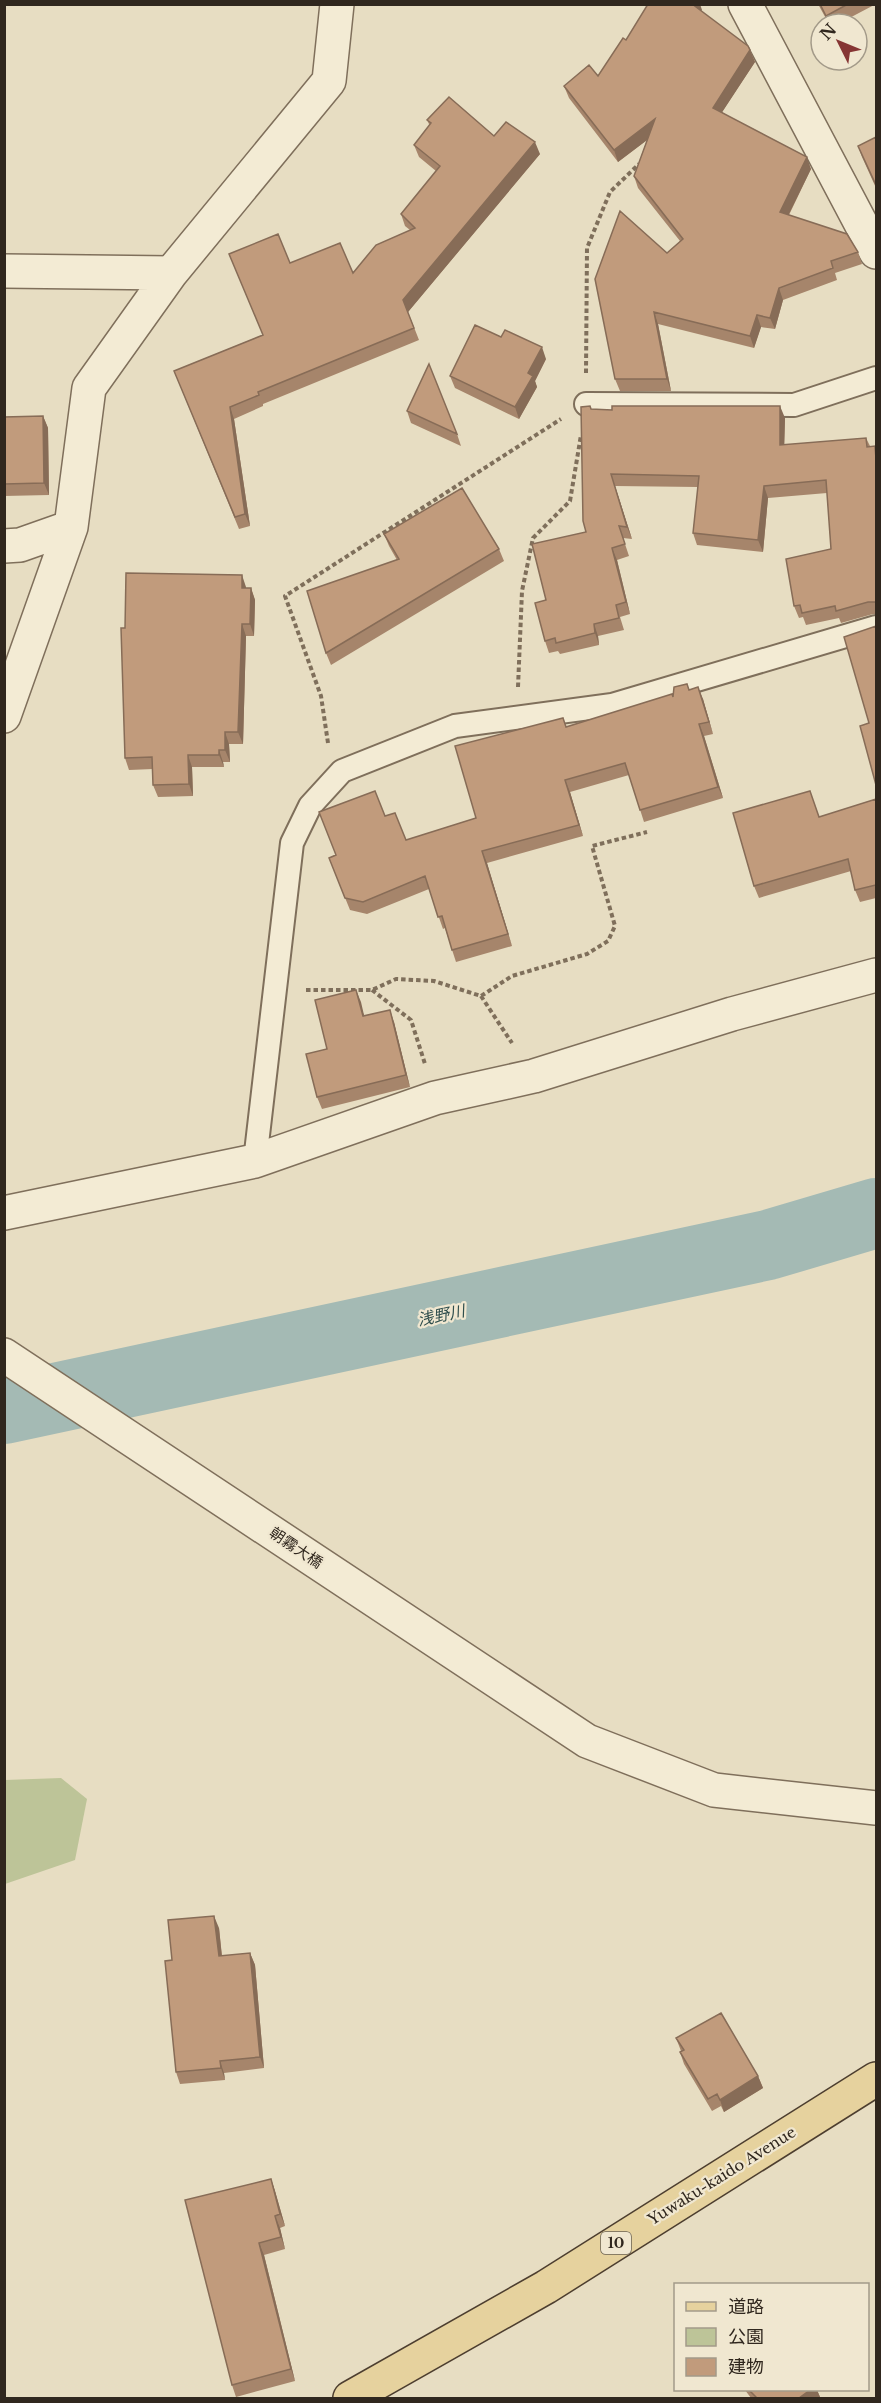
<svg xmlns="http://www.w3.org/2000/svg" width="881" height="2403" font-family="'Libre Baskerville','Noto Sans JP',serif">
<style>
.green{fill:#bdc498}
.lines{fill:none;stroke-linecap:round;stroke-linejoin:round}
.river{stroke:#a4bab4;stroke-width:70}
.service-casing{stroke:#7f6f5b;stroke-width:26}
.minor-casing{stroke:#7f6f5b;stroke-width:36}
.tertiary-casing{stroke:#7f6f5b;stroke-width:36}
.primary-casing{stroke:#4d3e2f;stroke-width:36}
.path{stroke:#7f6f5b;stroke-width:4;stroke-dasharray:4.5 3;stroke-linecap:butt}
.service{stroke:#f3ebd4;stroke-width:22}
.minor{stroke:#f3ebd4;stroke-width:33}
.tertiary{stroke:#f3ebd4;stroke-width:33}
.primary{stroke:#e6d29e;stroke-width:33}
.wall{fill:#a6856b}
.shaded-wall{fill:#876c57}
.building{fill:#c19b7c;stroke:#876c57;stroke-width:1.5}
.labels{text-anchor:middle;stroke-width:4.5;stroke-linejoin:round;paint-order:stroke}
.shield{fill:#f0e7d0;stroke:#6a6153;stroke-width:1.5}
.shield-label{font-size:14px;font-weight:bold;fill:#30271e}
.street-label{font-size:15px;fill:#30271e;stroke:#f0e7d0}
.water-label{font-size:16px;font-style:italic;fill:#2f4e4d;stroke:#f0e7d0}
</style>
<rect width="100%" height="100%" fill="#e7ddc2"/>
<path class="green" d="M61,1778L87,1799L75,1860L5,1884V1780Z"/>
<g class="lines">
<path class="river" d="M4,1409L768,1245L876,1213"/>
<defs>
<path id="service" d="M586,404L794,405L876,378
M255,1161L292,843L310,806L342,771L455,726L612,705L876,627"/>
<path id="minor" d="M745,4L876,252
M4,271L171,273
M4,546L20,545L71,527
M4,716L71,527L89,388L171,273L329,81L337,4
M4,1213L255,1161L435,1098L534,1076L732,1014L876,975"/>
<path id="tertiary" d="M4,1355L587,1741L714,1790L876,1808"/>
<path id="primary" d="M350,2398L546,2287L876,2079"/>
</defs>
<use href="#service" class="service-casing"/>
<use href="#minor" class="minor-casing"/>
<use href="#tertiary" class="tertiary-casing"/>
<use href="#primary" class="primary-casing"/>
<path class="path" d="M586,373L587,248L610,192L639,164
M518,687L522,591L533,538L570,501L581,435
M328,743L321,696L285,596L561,419
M306,990H372L396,979L434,981L481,996L512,976L587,954L608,941L615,926L592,846L647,832
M372,990L411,1020L425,1064
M481,996L512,1043"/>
<use href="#service" class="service"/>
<use href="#minor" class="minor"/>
<use href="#tertiary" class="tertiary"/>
<use href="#primary" class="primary"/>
</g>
<path class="wall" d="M818,4H876L838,24H829Z
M702,10L701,11L750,50L755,62L722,112L811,169L789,215L858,252L862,264L835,273L837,280L783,300L775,329L761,327L754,348L658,324L671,391H620L615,379L667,253L680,241L638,188L634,176L647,140L618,162L569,98L564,86L598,76L626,40Z
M427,120L494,136L540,154L408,312L419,340L263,404V406L234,419L250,526L239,529L174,371L263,335L229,254L353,273L410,230L405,226L401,214L436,171L419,157L414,145L430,126Z
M876,137V188L862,157L858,146Z
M546,359L535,381L537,387L519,419L455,388L450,376Z
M591,409L785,418L784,445L866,438L870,446L876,449V614H873L841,623L839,618L806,625L803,617L799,618L794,606L831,549L827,493L768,498L763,552L697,545L693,533L698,487L615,486L632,539L623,538L629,556L617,560L630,614L620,617L624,630L598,636L599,645L560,654L558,651L549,653L545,641L546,600L586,532Z
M407,411L457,434L461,446L411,423Z
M43,416L48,428L49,495L4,496V417Z
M384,534L499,549L504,561L331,665L326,653L397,560L389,546Z
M246,587V588H251L255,600L254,636H246L243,744H229L230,762H223L224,767H192L193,796L158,797L153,785V769L129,770L125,758V628Z
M689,689L703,699L713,734L704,736L723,798L644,822L629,775L570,792L583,836L487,863L512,946L456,962L445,928L443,929L429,889L367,914L350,910L329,858L335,855L385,816L406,840L476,818L567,727L673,697Z
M810,791L819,817L876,799V898L860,902L855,890L851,871L759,898L754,886Z
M356,990L364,1016L394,1022L410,1087L322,1109L317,1097L327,1049Z
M219,1928L222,1956L250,1953L255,1965L264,2068L224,2073L225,2080L180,2084L176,2072L172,1960Z
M676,2038L758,2076L763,2088L724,2112L721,2106L712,2111L684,2064L680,2052L681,2051Z
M271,2179L275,2191L285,2226L280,2228L285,2249L264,2255L295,2381L236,2397L232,2385Z
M745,2390H817L820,2397L818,2398H751Z"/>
<path class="shaded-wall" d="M692,4H700L702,10L696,16Z
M750,50L755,62L717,120L713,108Z
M655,119L659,131L618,162L614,150Z
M535,142L540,154L408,312L403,300Z
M807,157L811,169L784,224L780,212Z
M779,288L783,300L775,329L770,318Z
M654,312L658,324L671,391L667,379Z
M757,315L761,327L754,348L750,336Z
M542,347L546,359L535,381L537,387L519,419L515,407L528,373Z
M780,406L785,418L784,457L780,445Z
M230,407L234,419L250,526L245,514Z
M43,416L48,428L49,495L44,483Z
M611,474L615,486L632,539L627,527Z
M764,486L768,498L763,552L758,540Z
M612,548L617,560L630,614L626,602Z
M242,575L246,587V600L242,588Z
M251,588L255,600L254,636L250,624Z
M242,624L246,636L243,744L238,732Z
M594,624L598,636L599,645L595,633Z
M698,687L703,699L713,734L709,722Z
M699,724L704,736L723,798L718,787Z
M225,732L229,744L230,762L225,750Z
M219,750L223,762L224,767L219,755Z
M188,755L192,767L193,796L189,784Z
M565,780L570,792L583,836L579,825Z
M482,851L487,863L512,946L508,934Z
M356,990L361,1002L367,1028L363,1016Z
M390,1010L394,1022L410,1087L406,1075Z
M214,1916L219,1928L223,1968L219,1956Z
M250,1953L255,1965L264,2068L260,2057Z
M220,2061L224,2073L225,2080L221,2068Z
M758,2076L763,2088L724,2112L720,2100Z
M271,2179L275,2191L285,2226L280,2214Z
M275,2216L280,2228L285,2249L281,2237Z
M259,2243L264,2255L295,2381L291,2369Z
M810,2390H817L820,2397L818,2398H799Z"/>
<path class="building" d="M648,4H692L748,46L750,50L713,108L807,157L780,212L847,234L858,252L831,261L833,268L779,288L770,318L757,315L750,336L654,312L667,379H615L595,279L620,211L667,253L683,239L634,176L655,119L614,150L564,86L589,65L598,76L623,38L626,40Z
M820,4H848L826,16Z
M449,97L494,136L506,122L535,142L403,300L414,328L258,392L259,395L230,407L245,514L235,517L174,371L263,335L229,254L278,234L290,263L340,243L353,273L376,245L415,228L401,214L440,166L414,145L431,123L427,120Z
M876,137V185L858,146Z
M475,325L501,337L505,330L542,347L528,373L533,376L515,407L450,376Z
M429,364L457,434L407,411Z
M590,406L591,409L612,410V406H780V445L866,438L867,447L875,446L876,459V603L875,602H868L836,611L835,606L802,613L800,605L794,606L786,559L831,549L826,480L764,486L758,540L693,533L699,476L611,474L627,527L619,526L625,544L612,548L626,602L616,605L619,618L594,624L595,633L556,643L555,638L545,641L535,603L546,600L532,544L586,532L583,521L581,407Z
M43,416L44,483L4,484V417Z
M462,488L499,549L326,653L307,591L399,559L384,534Z
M126,573L242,575V588H251L250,624H242L238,732H225V750H219V755H188L189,784L153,785L152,757L125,758L121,628H125Z
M876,626V785L860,726L869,723L844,637Z
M687,684L689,690L698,687L709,722L699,724L718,787L640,810L625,763L565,780L579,825L482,851L508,934L452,950L442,916L438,917L425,876L363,902L345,898L329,858L336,855L319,812L375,791L385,816L395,813L406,840L476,818L455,746L563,718L566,727L672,694L673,697L674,687Z
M810,791L819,817L876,799V885L855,890L848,859L754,886L733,813Z
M356,990L363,1016L390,1010L406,1075L317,1097L306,1054L327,1049L315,1000Z
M214,1916L219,1956L250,1953L260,2057L220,2061L221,2068L176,2072L165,1961L172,1960L168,1920Z
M721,2013L758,2076L720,2100L717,2094L708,2099L680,2052L684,2050L676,2038Z
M271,2179L280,2214L275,2216L281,2237L259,2243L291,2369L232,2385L185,2200Z
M749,2390H810L799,2398H757Z"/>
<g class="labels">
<rect class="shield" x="601" y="2232" width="30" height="22" rx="4.5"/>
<g class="shield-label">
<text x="616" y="2248">10</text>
</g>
<g class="street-label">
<text transform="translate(296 1548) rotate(34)" y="5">朝霧大橋</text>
<text transform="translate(722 2176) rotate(-32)" y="5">Yuwaku-kaido Avenue</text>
</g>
<g class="water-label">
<text transform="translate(441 1315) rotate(-12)" y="6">浅野川</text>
</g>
</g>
<rect width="881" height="2403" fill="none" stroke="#30271e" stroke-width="12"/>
<rect x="674" y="2283" width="195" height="108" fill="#f0e7d0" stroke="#a39a89" stroke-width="1.5"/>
<rect x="686" y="2302" width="30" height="9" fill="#e6d29e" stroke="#a39a89" stroke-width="1.5"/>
<text x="728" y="2313" font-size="18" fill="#30271e">道路</text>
<rect x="686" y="2328" width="30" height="18" fill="#bdc498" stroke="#a39a89" stroke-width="1.5"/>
<text x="728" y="2343" font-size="18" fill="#30271e">公園</text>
<rect x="686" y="2358" width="30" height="18" fill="#c19b7c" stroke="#a39a89" stroke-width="1.5"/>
<text x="728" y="2373" font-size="18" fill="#30271e">建物</text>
<g transform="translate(839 42) rotate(313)"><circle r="28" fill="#f0e7d0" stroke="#a39a89" stroke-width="1.5"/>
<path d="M0-4.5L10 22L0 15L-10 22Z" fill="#863533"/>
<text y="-9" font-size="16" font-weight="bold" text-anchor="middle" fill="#30271e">N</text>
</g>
</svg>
